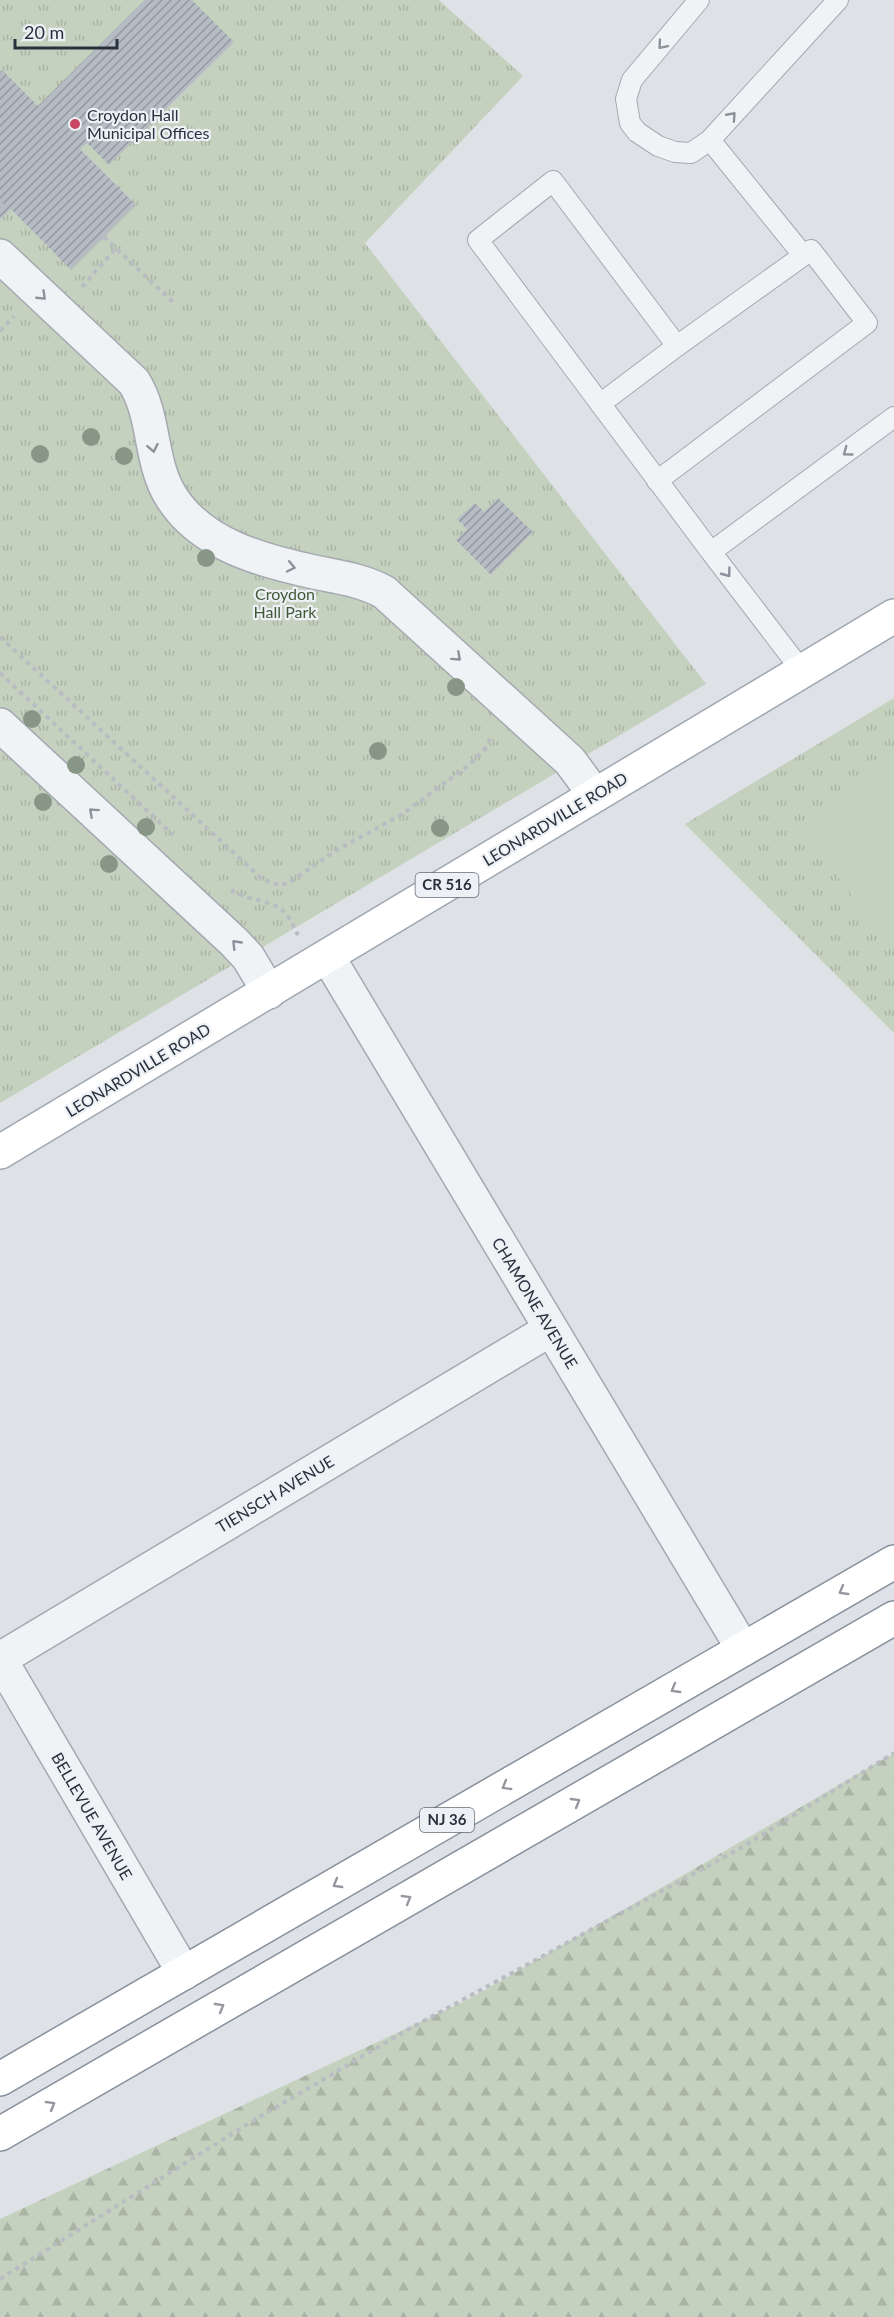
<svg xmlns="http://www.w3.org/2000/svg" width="894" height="2317" font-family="Lato,sans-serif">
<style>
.forest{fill:url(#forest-firs)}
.park{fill:url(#park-tufts)}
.pitch{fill:#c5d1bf}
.building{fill:url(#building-hatch)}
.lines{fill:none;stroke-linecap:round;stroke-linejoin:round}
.lane-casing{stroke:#a4a9b1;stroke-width:22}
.street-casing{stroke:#a4a9b1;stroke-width:36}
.primary-casing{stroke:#9ea7b2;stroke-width:36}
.highway-casing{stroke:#86919d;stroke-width:36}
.path{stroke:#b8bdc1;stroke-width:4;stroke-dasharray:4.5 4.5;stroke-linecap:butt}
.lane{stroke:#f0f3f5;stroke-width:20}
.street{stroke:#f0f3f5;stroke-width:33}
.primary{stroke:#fff;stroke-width:33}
.highway{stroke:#fff;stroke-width:33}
.tree{fill:#879686}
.oneway{stroke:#8c9299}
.oneway2{stroke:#94989e}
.poi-dot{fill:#c94664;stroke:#edf1f5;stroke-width:2}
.labels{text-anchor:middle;stroke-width:4.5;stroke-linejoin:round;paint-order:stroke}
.shield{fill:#edf1f5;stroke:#636b74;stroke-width:1.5}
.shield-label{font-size:15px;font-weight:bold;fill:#28313d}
.poi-label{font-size:16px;fill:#28313d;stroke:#edf1f5;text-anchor:start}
.park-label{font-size:16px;fill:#3f5836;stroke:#edf1f5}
.street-label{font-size:16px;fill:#28313d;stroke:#edf1f5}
</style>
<defs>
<pattern id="forest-firs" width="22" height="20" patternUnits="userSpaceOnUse" patternTransform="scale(1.5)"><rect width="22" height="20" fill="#c5d1bf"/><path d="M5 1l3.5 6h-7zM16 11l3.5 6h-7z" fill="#a9b4a5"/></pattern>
<pattern id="park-tufts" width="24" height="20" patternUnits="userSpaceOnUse" patternTransform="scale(1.5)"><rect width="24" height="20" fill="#c5d1bf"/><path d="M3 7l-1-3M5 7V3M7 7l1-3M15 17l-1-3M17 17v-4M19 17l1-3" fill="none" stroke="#a9b4a5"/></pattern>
<pattern id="building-hatch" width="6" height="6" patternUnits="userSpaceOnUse" patternTransform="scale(1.5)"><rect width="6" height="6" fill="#b5bcc3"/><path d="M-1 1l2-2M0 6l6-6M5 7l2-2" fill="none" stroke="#9399a0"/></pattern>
</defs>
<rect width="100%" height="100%" fill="#dee2e7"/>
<path class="forest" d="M894,1753V2317H0V2219L469,1999Z"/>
<path class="park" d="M0,0H439L523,76L365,243L706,684L0,1103Z
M894,698V1033L685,824Z"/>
<path class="pitch" d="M894,756V948L892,949L816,848L807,824L809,816L829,800Z"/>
<path class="building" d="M145,0H192L234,42L109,165L87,143L80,149L136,205L71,270L11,209L0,219V72L2,70L38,106Z
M498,498L533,532L491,575L456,540L467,529L457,519L475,503L484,512Z"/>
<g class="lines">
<defs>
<path id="lane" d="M699,0L632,80L626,99L630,123L637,132L658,146L675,152L691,153L710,140L838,0
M710,140L803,255
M600,404L677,346L553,181L478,240L711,552
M657,481L867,323L811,250L677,346
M802,671L711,552L894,417"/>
<path id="street" d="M0,256L134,382C156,417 149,463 172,498C202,545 263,561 314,572C338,577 362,580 384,592L570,761L595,795
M0,725L234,942L248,957L269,992
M328,957L743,1649
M0,1659L551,1329
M0,1659L184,1973"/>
<path id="primary" d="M0,1152L894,616"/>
<path id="highway" d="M0,2079L894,1562
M0,2134L894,1618"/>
</defs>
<use href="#lane" class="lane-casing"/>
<use href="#street" class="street-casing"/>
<use href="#primary" class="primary-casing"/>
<use href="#highway" class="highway-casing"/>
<path class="path" d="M0,207L4,202
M104,237L176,305
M82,287L116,248
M0,331L14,316
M0,637L262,879L279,885L287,884L337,850L401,815L469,765L485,749L492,735
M0,673L173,835
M231,890C247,901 275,900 285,913C291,919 294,928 298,935
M0,2279L251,2122L409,2029L739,1849L894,1753"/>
<use href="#lane" class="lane"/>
<use href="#street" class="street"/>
<use href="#primary" class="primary"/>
<use href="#highway" class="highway"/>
</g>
<g class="tree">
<circle cx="91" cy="437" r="9"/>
<circle cx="40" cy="454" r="9"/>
<circle cx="124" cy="456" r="9"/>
<circle cx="206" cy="558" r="9"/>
<circle cx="456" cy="687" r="9"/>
<circle cx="32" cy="719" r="9"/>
<circle cx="378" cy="751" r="9"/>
<circle cx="76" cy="765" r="9"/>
<circle cx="43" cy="802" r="9"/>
<circle cx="146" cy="827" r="9"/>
<circle cx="440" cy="828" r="9"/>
<circle cx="109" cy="864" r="9"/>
</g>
<defs><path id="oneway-chevron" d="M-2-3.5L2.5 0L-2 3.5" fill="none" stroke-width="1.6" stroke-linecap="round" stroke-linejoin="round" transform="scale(1.5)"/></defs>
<g class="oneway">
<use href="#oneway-chevron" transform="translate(662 45) rotate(130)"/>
<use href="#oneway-chevron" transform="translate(732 116) rotate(-48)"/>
<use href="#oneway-chevron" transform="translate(42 296) rotate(44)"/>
<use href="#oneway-chevron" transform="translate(153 448) rotate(79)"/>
<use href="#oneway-chevron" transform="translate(847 452) rotate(144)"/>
<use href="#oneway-chevron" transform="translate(291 567) rotate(12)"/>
<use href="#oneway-chevron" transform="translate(727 573) rotate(53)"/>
<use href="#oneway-chevron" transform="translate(457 657) rotate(42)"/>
<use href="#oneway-chevron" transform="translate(93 812) rotate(-138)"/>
<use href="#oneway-chevron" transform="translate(236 944) rotate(-134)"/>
</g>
<g class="oneway2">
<use href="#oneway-chevron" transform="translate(843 1591) rotate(150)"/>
<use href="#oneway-chevron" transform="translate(675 1689) rotate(150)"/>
<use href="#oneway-chevron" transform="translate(506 1786) rotate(150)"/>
<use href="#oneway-chevron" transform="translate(576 1802) rotate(-30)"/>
<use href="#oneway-chevron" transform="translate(337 1884) rotate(150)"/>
<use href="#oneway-chevron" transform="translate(407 1899) rotate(-30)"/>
<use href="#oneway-chevron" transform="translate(220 2007) rotate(-30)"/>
<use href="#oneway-chevron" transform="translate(51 2105) rotate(-30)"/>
</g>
<circle class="poi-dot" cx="75" cy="124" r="6"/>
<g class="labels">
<g class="shield">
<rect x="415.5" y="873" width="63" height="24" rx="4.5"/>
<rect x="420" y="1808" width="54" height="24" rx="4.5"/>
</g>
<g class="shield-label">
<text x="447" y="890">CR 516</text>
<text x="447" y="1825">NJ 36</text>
</g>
<g class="poi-label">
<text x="87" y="121">Croydon Hall<tspan x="87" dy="18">Municipal Offices</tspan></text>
</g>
<g class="park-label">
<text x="285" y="600">Croydon<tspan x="285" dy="18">Hall Park</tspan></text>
</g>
<g class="street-label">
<text transform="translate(555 819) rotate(-31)" y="6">LEONARDVILLE ROAD</text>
<text transform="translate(138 1070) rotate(-31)" y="6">LEONARDVILLE ROAD</text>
<text transform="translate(535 1303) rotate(59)" y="6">CHAMONE AVENUE</text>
<text transform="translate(275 1494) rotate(-31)" y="6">TIENSCH AVENUE</text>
<text transform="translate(92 1816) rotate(60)" y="6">BELLEVUE AVENUE</text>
</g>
</g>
<path d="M15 39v9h102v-9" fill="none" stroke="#28313d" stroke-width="3"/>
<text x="24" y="39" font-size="18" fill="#28313d" stroke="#edf1f5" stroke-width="4.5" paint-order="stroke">20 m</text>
</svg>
